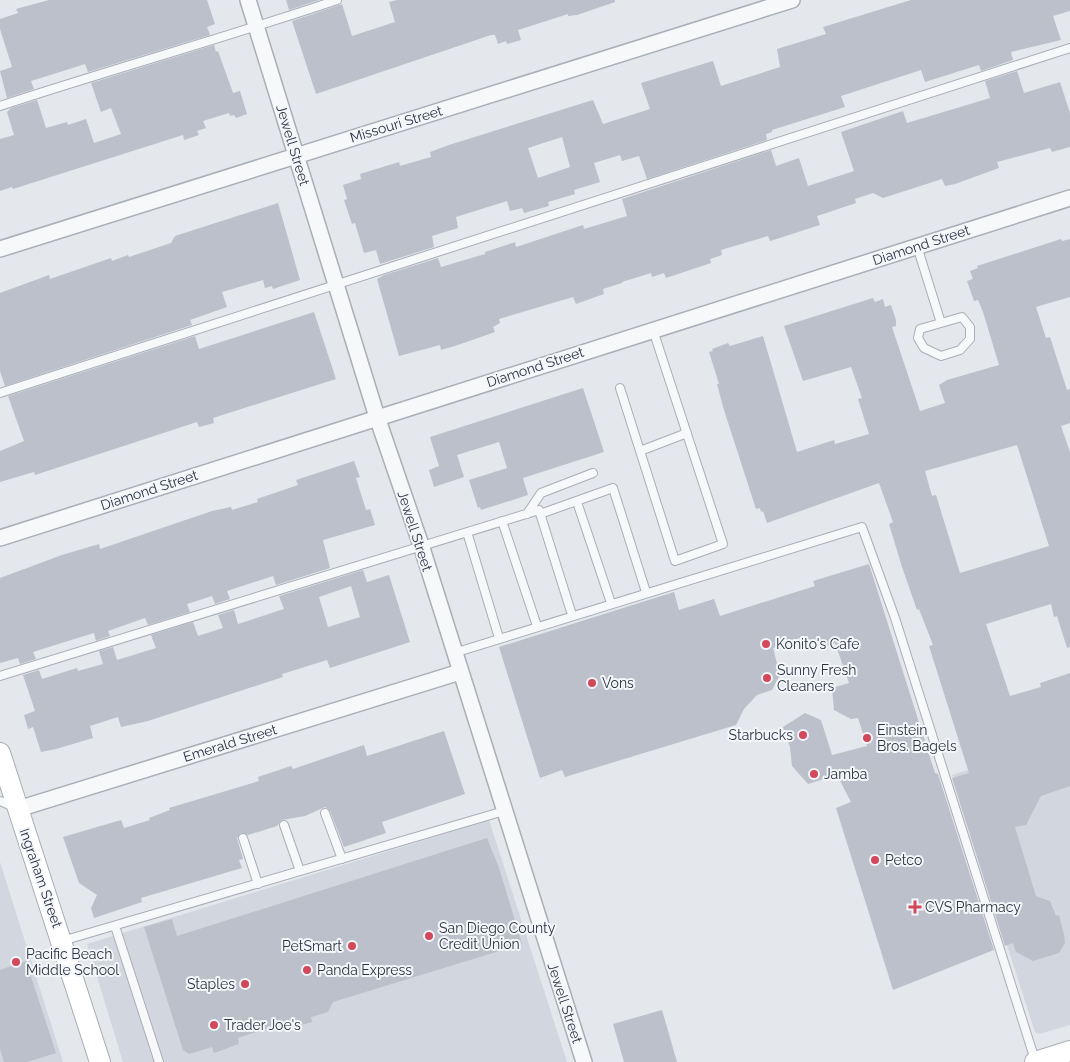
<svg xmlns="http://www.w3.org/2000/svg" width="1070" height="1062" font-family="Raleway,sans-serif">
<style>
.built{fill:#d2d6de}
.building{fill:#bbc0ca;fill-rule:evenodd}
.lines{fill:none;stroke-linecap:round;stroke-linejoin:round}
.lane-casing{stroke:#a9aeb7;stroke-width:10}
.street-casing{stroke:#a9aeb7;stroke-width:18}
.secondary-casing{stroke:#a9aeb7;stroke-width:22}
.lane{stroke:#f7f8fa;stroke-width:8}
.street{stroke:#f7f8fa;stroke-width:15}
.secondary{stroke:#fff;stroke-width:20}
.poi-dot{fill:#d1495b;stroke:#f4f6f9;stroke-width:2}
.labels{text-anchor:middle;stroke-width:4;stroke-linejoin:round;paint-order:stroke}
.street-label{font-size:14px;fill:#2b3445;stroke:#f4f6f9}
.poi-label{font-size:14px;fill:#2b3445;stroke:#f4f6f9;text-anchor:start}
</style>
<rect width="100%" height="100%" fill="#e4e7ec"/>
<path class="built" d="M1070,738V1025L1039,1034L1035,1032L952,775Z
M489,820L567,1062H123L87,944Z
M0,862L63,1062H0Z"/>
<path class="building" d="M49,0H207L215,24L207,27L210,35L88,72L85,64L63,71L31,81L34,89L7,98L0,71L12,67L0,29V19L18,13L16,9Z
M286,0H319L289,10Z
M397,0H615V2L577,15L568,16V14L518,30L521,40L507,44L506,41L498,44L495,35H491L316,94L292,21L342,4L352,36L395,22L389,2Z
M911,0H1070V11L1053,16L1061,40L1011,52L1013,60L981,71L979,65L925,82L921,70L841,96L845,107L772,130V132L766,134L767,140L647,179L639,156L622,161L620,155L594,163L600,182L574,190L575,194L548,202L549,206L524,213L522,208L510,211L507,201L456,217L458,228L432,236L434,247L380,264L376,250L364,253L355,223L352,224L344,200L347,199L343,185L361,179L360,174L399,162L400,166L431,157L430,152L449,145L593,100L603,124L650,109L641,83L713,61L721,86L780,67L777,49L826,34L823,27ZM562,137L570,167L538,178L528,148Z
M214,45L216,52L218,51L233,93L240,91L247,114L236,118L234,115L230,116L229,113L203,121L206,128L197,131L199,135L184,140L183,135L13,189L12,187L0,191V139L14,135L7,112L11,108L37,100L46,128L67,122L68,125L86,119L94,143L121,134L111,108L101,112L91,83Z
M1017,71L1024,93L1060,82L1070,113V147L1052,152L1050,148L997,162L999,168L955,184L945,186L942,179L883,198L873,193L855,199L856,203L817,216L820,225L770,241L768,236L721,250L722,255L710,259L711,263L666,278L664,273L652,277L651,273L622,282V283L603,289L604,294L576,304L573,297L499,319L500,323L493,327L495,332L458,345L441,350L440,345L399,356L377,279L384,275L438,258L441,267L485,254V252L515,242L516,247L583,225L584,229L627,216L622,199L771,150L776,166L799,158L808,186L854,171L841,132L903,111L907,123L990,98L985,81Z
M278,203L300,280L273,289L272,286L265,288L263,280L222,292L227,307L190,320L192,325L5,386L0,371V293L49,275L50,279L111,258L112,261L128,255L129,257L171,243L175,236Z
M1061,239L1062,241L1070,239V297L1036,307L1046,338L1050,337L1067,390L1070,389V423L1061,426L1070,452V647L1067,648L1057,616L1054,617L1051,604L986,624L1010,696L1041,687L1040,683L1070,673V786L1041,796L1026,825L1015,827L1036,896L1050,901L1056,916L1059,915L1064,935L1065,943L1059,953L1033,961L1016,952L1013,943L1005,946L952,778L969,773L929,646L933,645L919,609L917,610L902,567L889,524L893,522L879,483L767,523L763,511L761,512L760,508L756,509L724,410L717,384H719L709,352L713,351L712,349L728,343L730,346L763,336L797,452L834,440L835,444L869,434L858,399L862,398L851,367L803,381L784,326L873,298L875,302L883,299L885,307L891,305L896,320V326L892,327L920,411L945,403L939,385L947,380L999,365L983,312L978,300L974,301L967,281L973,279L970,271L978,268L977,266ZM1017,445L1049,546L960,573L936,495L932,496L925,471Z
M314,312L336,379L213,418L214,423L199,427L197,422L35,475L34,472L0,482V451L24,441L8,396L195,336L199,349Z
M583,388L604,452L523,478L528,495L481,510L480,507L478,508L469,480L507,468L499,442L457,455L464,477L434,487L429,470L439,466L430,437Z
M354,461L360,477L356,478L366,510L370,509L375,525L323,540L330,568L276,585L273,576L227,591L230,599L215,604L212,596L187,604L190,612L148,625L145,618L108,631L110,636L96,641L94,633L68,641L33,652L36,659L20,664L18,658L0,663V578L62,555L99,544L100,549L212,511L231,507L232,510L258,502L257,499L298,485L296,480Z
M869,564L935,773L938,774L994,950L893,990L836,808L851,802L837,775L808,784L792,766L790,747L783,727L805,713L821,720L832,755L867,746L858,718L851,719L834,710L832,688L849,683L835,643L822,648L799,638L773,648L780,675L772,690L757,695L744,709L736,725L565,777L562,770L540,778L499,647L674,592L679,610L714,599L720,616L815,586L813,581Z
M363,570L367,582L389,575L410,642L330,668L327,660L282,674L283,677L148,721L121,727L118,717L90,726L93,738L56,749L41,752L33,727L28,729L24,715L35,711L23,675L39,670L42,679L77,668L78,671L103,664L99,651L113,647L117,660L156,648L151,635L193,622L198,636L223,628L218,615L234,610L238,624L284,609L279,596ZM351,586L360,617L328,627L319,597Z
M444,731L465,794L382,822L386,833L344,847L330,811L325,807L305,816L282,820L277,826L248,835L241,833L237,838L243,859L239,860L242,868L141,898L142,902L94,918L91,908L97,895L79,883L63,837L121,820L124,828L150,820L149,818L170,810L169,808L259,781L258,777L291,766L293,769L364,745L367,756Z
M487,838L499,868L522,944L333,1002L328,1012L311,1017L312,1022L286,1029L283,1023L238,1038L239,1044L214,1053L212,1047L189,1054L183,1050L144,927L172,919L177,936Z
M26,961L56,1053L27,1062H4L0,1049V970Z
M662,1010L677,1062H624L613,1024Z"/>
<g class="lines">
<defs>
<path id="lane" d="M0,106C112,69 225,38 337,0
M917,246L941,323L962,317L970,327V339L960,350L941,356L924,348L918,338L920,329L941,323
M620,388L675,561L723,544L653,330
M0,393L1070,48
M640,451L687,433
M577,502L611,603
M527,514L541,493L593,473
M540,514L613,488L646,592
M502,521L537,626
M467,532L499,638
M454,653L862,527L895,618L1035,1060
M0,676L539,510L572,615
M0,801L14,807
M325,813L342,859
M284,825L300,871
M243,838L258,884
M115,926L159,1062
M62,941L504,811"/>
<path id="street" d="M248,0L377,417L421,545L584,1062
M0,249L792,0
M0,538L1070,198
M18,809L460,672"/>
<path id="secondary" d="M0,753L100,1062
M1035,1062L1070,1051"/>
</defs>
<use href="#lane" class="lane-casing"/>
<use href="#street" class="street-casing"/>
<use href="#secondary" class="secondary-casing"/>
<use href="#lane" class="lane"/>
<use href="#street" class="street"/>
<use href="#secondary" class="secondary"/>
</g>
<g class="poi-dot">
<circle cx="766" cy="644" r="5"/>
<circle cx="767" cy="678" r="5"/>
<circle cx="592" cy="683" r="5"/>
<circle cx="803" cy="735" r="5"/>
<circle cx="867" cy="738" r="5"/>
<circle cx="814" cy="774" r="5"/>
<circle cx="875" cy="860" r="5"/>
<path d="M912.5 899.5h5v5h5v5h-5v5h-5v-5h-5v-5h5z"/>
<circle cx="429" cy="936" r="5"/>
<circle cx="352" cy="946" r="5"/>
<circle cx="16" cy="962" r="5"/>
<circle cx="307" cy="970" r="5"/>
<circle cx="245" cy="984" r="5"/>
<circle cx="214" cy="1025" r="5"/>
</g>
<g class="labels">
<g class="street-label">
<text transform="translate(396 124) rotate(-17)" y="5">Missouri Street</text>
<text transform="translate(293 145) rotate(73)" y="5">Jewell Street</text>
<text transform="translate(921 245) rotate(-18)" y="5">Diamond Street</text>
<text transform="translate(535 367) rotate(-18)" y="5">Diamond Street</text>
<text transform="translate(149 490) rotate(-18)" y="5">Diamond Street</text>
<text transform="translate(415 531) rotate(72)" y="5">Jewell Street</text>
<text transform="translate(230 743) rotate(-17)" y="5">Emerald Street</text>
<text transform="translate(41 878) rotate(71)" y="5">Ingraham Street</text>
<text transform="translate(565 1003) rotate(72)" y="5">Jewell Street</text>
</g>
<g class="poi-label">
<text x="776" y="649">Konito's Cafe</text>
<text x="777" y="675">Sunny Fresh<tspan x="777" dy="16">Cleaners</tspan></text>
<text x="602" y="688">Vons</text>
<text x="877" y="735">Einstein<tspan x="877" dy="16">Bros. Bagels</tspan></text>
<text x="793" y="740" text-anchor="end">Starbucks</text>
<text x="824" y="779">Jamba</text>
<text x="885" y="865">Petco</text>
<text x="925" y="912">CVS Pharmacy</text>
<text x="439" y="933">San Diego County<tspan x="439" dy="16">Credit Union</tspan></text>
<text x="342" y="951" text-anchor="end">PetSmart</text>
<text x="26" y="959">Pacific Beach<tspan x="26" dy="16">Middle School</tspan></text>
<text x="317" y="975">Panda Express</text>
<text x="235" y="989" text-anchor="end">Staples</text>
<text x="224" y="1030">Trader Joe's</text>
</g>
</g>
</svg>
